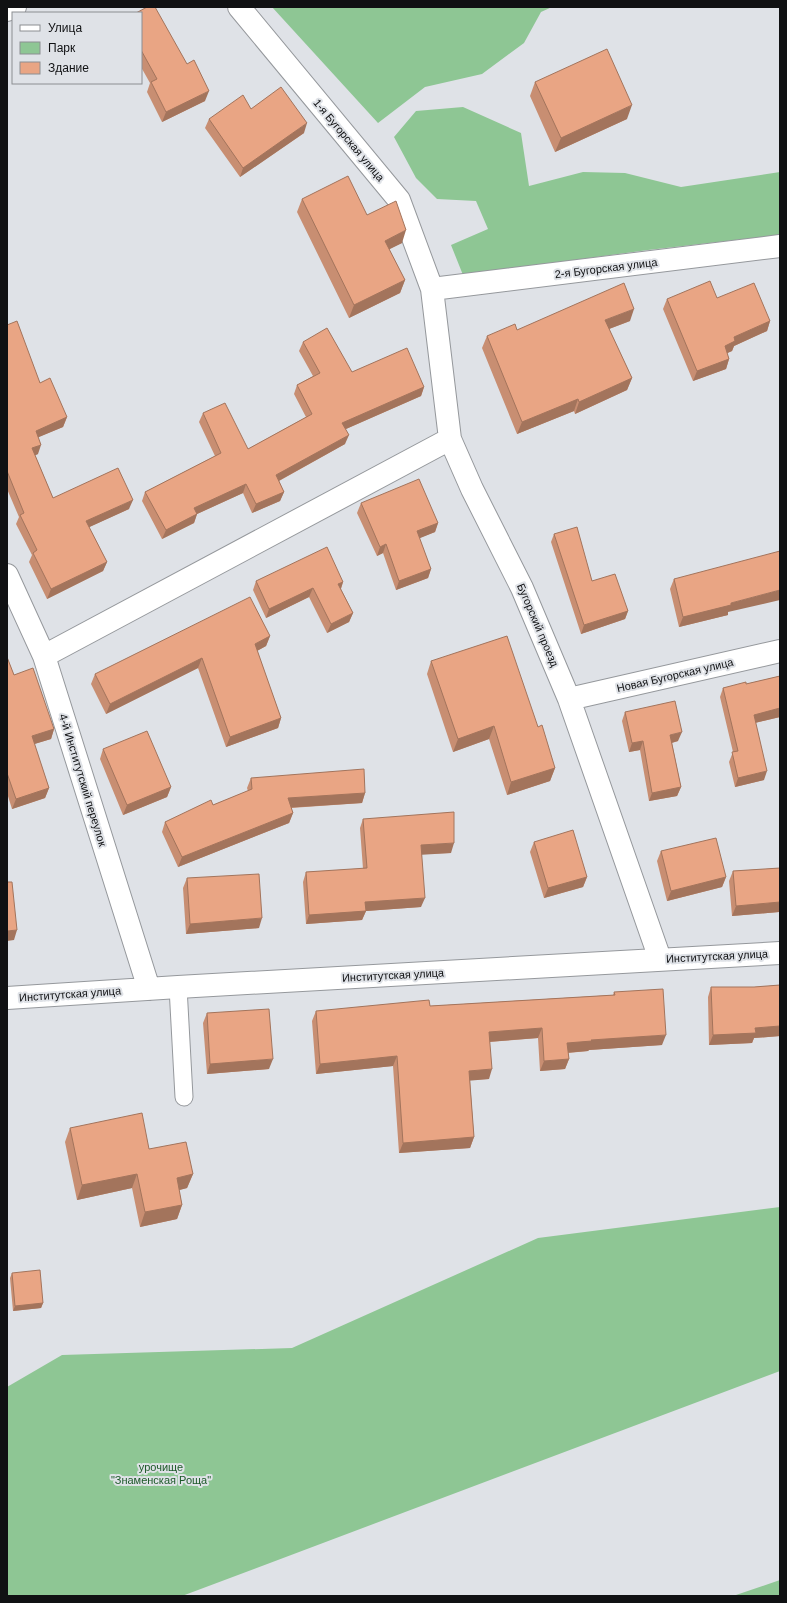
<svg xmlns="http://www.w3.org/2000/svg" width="787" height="1603" font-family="Arial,sans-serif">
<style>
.green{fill:#8ec694}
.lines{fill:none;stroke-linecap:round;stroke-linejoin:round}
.service-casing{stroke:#95989c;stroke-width:19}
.minor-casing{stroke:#95989c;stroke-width:24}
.primary-casing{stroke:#95989c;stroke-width:24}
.service{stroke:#fff;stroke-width:17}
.minor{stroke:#fff;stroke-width:22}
.primary{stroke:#fff;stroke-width:22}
.wall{fill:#c88e72}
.shaded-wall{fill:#a3745c}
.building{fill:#e9a584;stroke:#a3745c}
.labels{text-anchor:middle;stroke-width:4;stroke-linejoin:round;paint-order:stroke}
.street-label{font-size:11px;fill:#101113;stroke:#dfe2e7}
.park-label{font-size:11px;fill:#1c5828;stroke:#dfe2e7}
</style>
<rect width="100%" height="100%" fill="#dfe2e7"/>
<path class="green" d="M272,7H552L541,12L524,43L482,74L425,87L378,123Z
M463,107L521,133L529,186L583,172L625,173L681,187L780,172V235L648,250L463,275L451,245L488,229L476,201L437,199L416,178L394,137L416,111Z
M780,1207V1371L182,1596H7V1387L62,1355L292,1348L538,1238Z
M780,1580V1596H733Z"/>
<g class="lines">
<defs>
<path id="service" d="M178,987L184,1097"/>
<path id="minor" d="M239,7L399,200L432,289L450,439L472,489L522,588L569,699L660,959
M432,289L780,246
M7,575L44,656L149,989
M44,656L450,439
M569,699L780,651
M7,998L178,987L780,953"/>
<path id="primary" d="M7,10L15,7"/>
</defs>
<use href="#service" class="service-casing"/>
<use href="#minor" class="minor-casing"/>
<use href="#primary" class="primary-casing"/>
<use href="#service" class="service"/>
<use href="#minor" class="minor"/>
<use href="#primary" class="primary"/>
</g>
<path class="wall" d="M141,13L205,101L162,122L147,92L150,83L141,67Z
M535,82L627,119L555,152L530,96Z
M251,109L304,133L240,177L205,128L209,119Z
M302,199L367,215L402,243L389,249L405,280L400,293L349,318L297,212Z
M717,298L770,321L767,331L734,346L732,351L727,353L729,359L726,369L693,381L663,309L667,299Z
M630,321L609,329L632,378L627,390L575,414L574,411L517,434L482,348L487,336L517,330Z
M7,325L40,383L67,417L63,427L38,437V454L35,455L53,498L129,509L89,527L107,562L103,571L47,599L29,562L32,555L16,524L19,517L7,489Z
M303,342L352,372L424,387L421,396L346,429L345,444L279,481L284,492L280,501L252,513L243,493L197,514L194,523L162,539L142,501L145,492L215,456L199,422L203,413L248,449L306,417L294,394L297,385L313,376L299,351Z
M361,503L438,523L435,532L419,538L431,569L428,578L396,590L383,553L377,556L357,513Z
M554,534L592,581L628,611L625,619L581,634L551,542Z
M674,579L728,612V615L679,627L670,589Z
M256,581L343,582L341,589L353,613L349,622L327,633L309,597L266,618L253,590Z
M270,636L266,646L257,651L281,718L278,728L226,747L198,668L106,714L91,684L95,674Z
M7,657L14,675L54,729L51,739L34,744L49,788L45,798L12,809L7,793Z
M431,661L538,727L555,768L550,781L507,795L489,739L453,752L427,674Z
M780,676V717L755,723L764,780L735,787L729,762L733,752L720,697L723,688L746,684Z
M625,712L678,741L672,743L681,787L677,796L649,801L640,750L629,752L622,721Z
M103,749L171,787L167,797L123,815L100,759Z
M251,778L365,793L362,803L291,808L293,813L289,823L178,867L162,832L165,822L213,805L248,791L247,788Z
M363,819L451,853L422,854L421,907L366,911L362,920L306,924L303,882L306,872L363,869L360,828Z
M534,842L587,877L583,887L544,898L530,852Z
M661,851L726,877L722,887L667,901L657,861Z
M780,868V908L779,912L732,916L729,881L733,871Z
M187,878L259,928L186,934L183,888Z
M780,985V1036L754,1038L752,1043L709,1045L708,997L711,987H754Z
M614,992L662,1045L589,1050L588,1051L568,1053L569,1059L565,1069L540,1071L538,1038L490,1042L489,1079L470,1080L474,1137L470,1148L399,1153L393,1066L316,1074L312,1021L316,1011L430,1006L613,995Z
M207,1013L269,1069L207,1074L203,1023Z
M70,1128L193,1174L187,1188L179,1190L182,1205L177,1219L140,1227L132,1188L77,1200L65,1142Z
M12,1273L43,1303L41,1308L13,1311L10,1278Z"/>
<path class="shaded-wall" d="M209,91L205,101L162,122L166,112Z
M632,105L627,119L555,152L561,138Z
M307,123L304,133L240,177L243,168Z
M406,230L402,243L380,254L385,241Z
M405,280L400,293L349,318L354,305Z
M634,309L630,321L601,332L605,320Z
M770,321L767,331L734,346L732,351L721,356L725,346L734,337Z
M729,359L726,369L693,381L697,371Z
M632,378L627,390L575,414L579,402Z
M424,387L421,396L339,432L342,423Z
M578,399L574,411L517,434L522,422Z
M67,417L63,427L32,440L36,431Z
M349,435L345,444L273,484L276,475Z
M41,445L38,454L29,458L32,448Z
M246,484L243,493L197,514L194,523L162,539L166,530L194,508Z
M284,492L280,501L252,513L256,504Z
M133,500L129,509L83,530L86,521Z
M438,523L435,532L413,541L417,531Z
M386,544L383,553L377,556L380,547Z
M107,562L103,571L47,599L51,589Z
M431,569L428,578L396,590L399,581Z
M343,582L340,591L338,584Z
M313,588L309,597L266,618L269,609Z
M780,590V600L728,612V615L679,627L683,617L731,603Z
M628,611L625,619L581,634L584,625Z
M353,613L349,622L327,633L331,624Z
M270,636L266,646L251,654L255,644Z
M202,658L198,668L106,714L110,704Z
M780,708V717L750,724L754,715Z
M281,718L278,728L226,747L230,737Z
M494,726L489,739L453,752L458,739Z
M54,729L51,739L28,746L32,736Z
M682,732L678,741L667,744L670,735Z
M643,741L640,750L629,752L632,743Z
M555,768L550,781L507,795L511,782Z
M767,771L764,780L735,787L738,778Z
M171,787L167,797L123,815L127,805Z
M681,787L677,796L649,801L652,793Z
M49,788L45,798L12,809L16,799Z
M365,793L362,803L284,808L288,798Z
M293,813L289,823L178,867L182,857Z
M454,843L451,853L418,855L421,845Z
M587,877L583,887L544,898L548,888Z
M726,877L722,887L667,901L671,891Z
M425,898L421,907L366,911L362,920L306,924L309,915L365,902Z
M780,902V908L779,912L732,916L736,906Z
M262,918L259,928L186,934L190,924Z
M17,930L14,940L7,941V931Z
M780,1026V1036L754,1038L752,1043L709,1045L713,1035L755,1028Z
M542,1028L538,1038L486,1042L489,1032Z
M666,1035L662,1045L589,1050L588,1051L564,1053L567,1043L591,1040Z
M397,1056L393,1066L316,1074L320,1064Z
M273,1059L269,1069L207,1074L210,1064Z
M569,1059L565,1069L540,1071L544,1061Z
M492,1069L489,1079L466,1081L469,1071Z
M474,1137L470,1148L399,1153L403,1143Z
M137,1174L132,1188L77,1200L82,1185Z
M193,1174L187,1188L172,1192L177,1178Z
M182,1205L177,1219L140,1227L145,1212Z
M43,1303L41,1308L13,1311L15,1306Z"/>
<path class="building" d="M147,7H155L187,64L194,60L209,91L166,112L151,82L157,79L141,50V13H136Z
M607,49L632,105L561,138L535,82Z
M281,87L307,123L243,168L209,119L243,95L251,109Z
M348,176L367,215L396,201L406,230L385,241L405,280L354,305L302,199Z
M710,281L717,298L754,283L770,321L734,337L735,341L725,346L729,359L697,371L667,299Z
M624,283L634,309L605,320L632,378L579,402L578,399L522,422L487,336L515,324L517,330Z
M17,321L40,383L50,378L67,417L36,431L41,445L32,448L53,498L118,468L133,500L86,521L107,562L51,589L33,553L37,550L20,515L24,513L7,471V325Z
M327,328L352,372L407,348L424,387L342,423L349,435L276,475L284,492L256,504L246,484L194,508L197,514L166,530L145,492L221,453L203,413L225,403L248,449L312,414L297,385L320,373L303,342Z
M419,479L438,523L417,531L431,569L399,581L386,544L380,547L361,503Z
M577,527L592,581L615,574L628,611L584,625L554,534Z
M327,547L343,582L338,584L353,613L331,624L313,588L269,609L256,581Z
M780,551V590L731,603V605L683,617L674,579Z
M250,597L270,636L255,644L281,718L230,737L202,658L110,704L95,674Z
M507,636L538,727L542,725L555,768L511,782L494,726L458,739L431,661Z
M7,657L14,675L33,668L54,729L32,736L49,788L16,799L7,773Z
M780,676V708L754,715L767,771L738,778L732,752L738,751L723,688L746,682V684Z
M675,701L682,732L670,735L681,787L652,793L643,741L632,743L625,712Z
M147,731L171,787L127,805L103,749Z
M364,769L365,793L288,798L293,813L182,857L165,822L211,800L213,805L252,789L251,778Z
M454,812V843L421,845L425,898L365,902L366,911L309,915L306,872L367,868L363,819Z
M573,830L587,877L548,888L534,842Z
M716,838L726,877L671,891L661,851Z
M780,868V902L736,906L733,871Z
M259,874L262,918L190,924L187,878Z
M7,882H12L17,930L7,931Z
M780,985V1026L755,1028L756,1033L713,1035L711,987H754Z
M663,989L666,1035L591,1040L592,1041L567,1043L569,1059L544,1061L542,1028L489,1032L492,1069L469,1071L474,1137L403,1143L397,1056L320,1064L316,1011L429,1000L430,1006L615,995L614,992Z
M269,1009L273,1059L210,1064L207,1013Z
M142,1113L149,1149L186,1142L193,1174L177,1178L182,1205L145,1212L137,1174L82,1185L70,1128Z
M40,1270L43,1303L15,1306L12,1273Z"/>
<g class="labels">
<g class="street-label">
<text transform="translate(349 140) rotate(50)" y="4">1-я Бугорская улица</text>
<text transform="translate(606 268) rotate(-7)" y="4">2-я Бугорская улица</text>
<text transform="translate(538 625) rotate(67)" y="4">Бугорский проезд</text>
<text transform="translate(675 675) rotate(-13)" y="4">Новая Бугорская улица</text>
<text transform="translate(83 780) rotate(73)" y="4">4-й Институтский переулок</text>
<text transform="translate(717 956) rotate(-3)" y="4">Институтская улица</text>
<text transform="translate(393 975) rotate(-3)" y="4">Институтская улица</text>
<text transform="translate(70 994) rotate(-4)" y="4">Институтская улица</text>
</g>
<g class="park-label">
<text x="161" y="1471">урочище<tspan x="161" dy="13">"Знаменская Роща"</tspan></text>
</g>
</g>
<rect width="787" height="1603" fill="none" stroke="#101113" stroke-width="16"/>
<rect x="12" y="12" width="130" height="72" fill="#dfe2e7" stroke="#8c8e92"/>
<rect x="20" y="25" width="20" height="6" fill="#ffffff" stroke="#8c8e92"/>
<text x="48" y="32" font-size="12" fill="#101113">Улица</text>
<rect x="20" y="42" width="20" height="12" fill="#8ec694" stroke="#8c8e92"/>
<text x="48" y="52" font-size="12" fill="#101113">Парк</text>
<rect x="20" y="62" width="20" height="12" fill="#e9a584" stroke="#8c8e92"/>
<text x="48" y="72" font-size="12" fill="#101113">Здание</text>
</svg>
